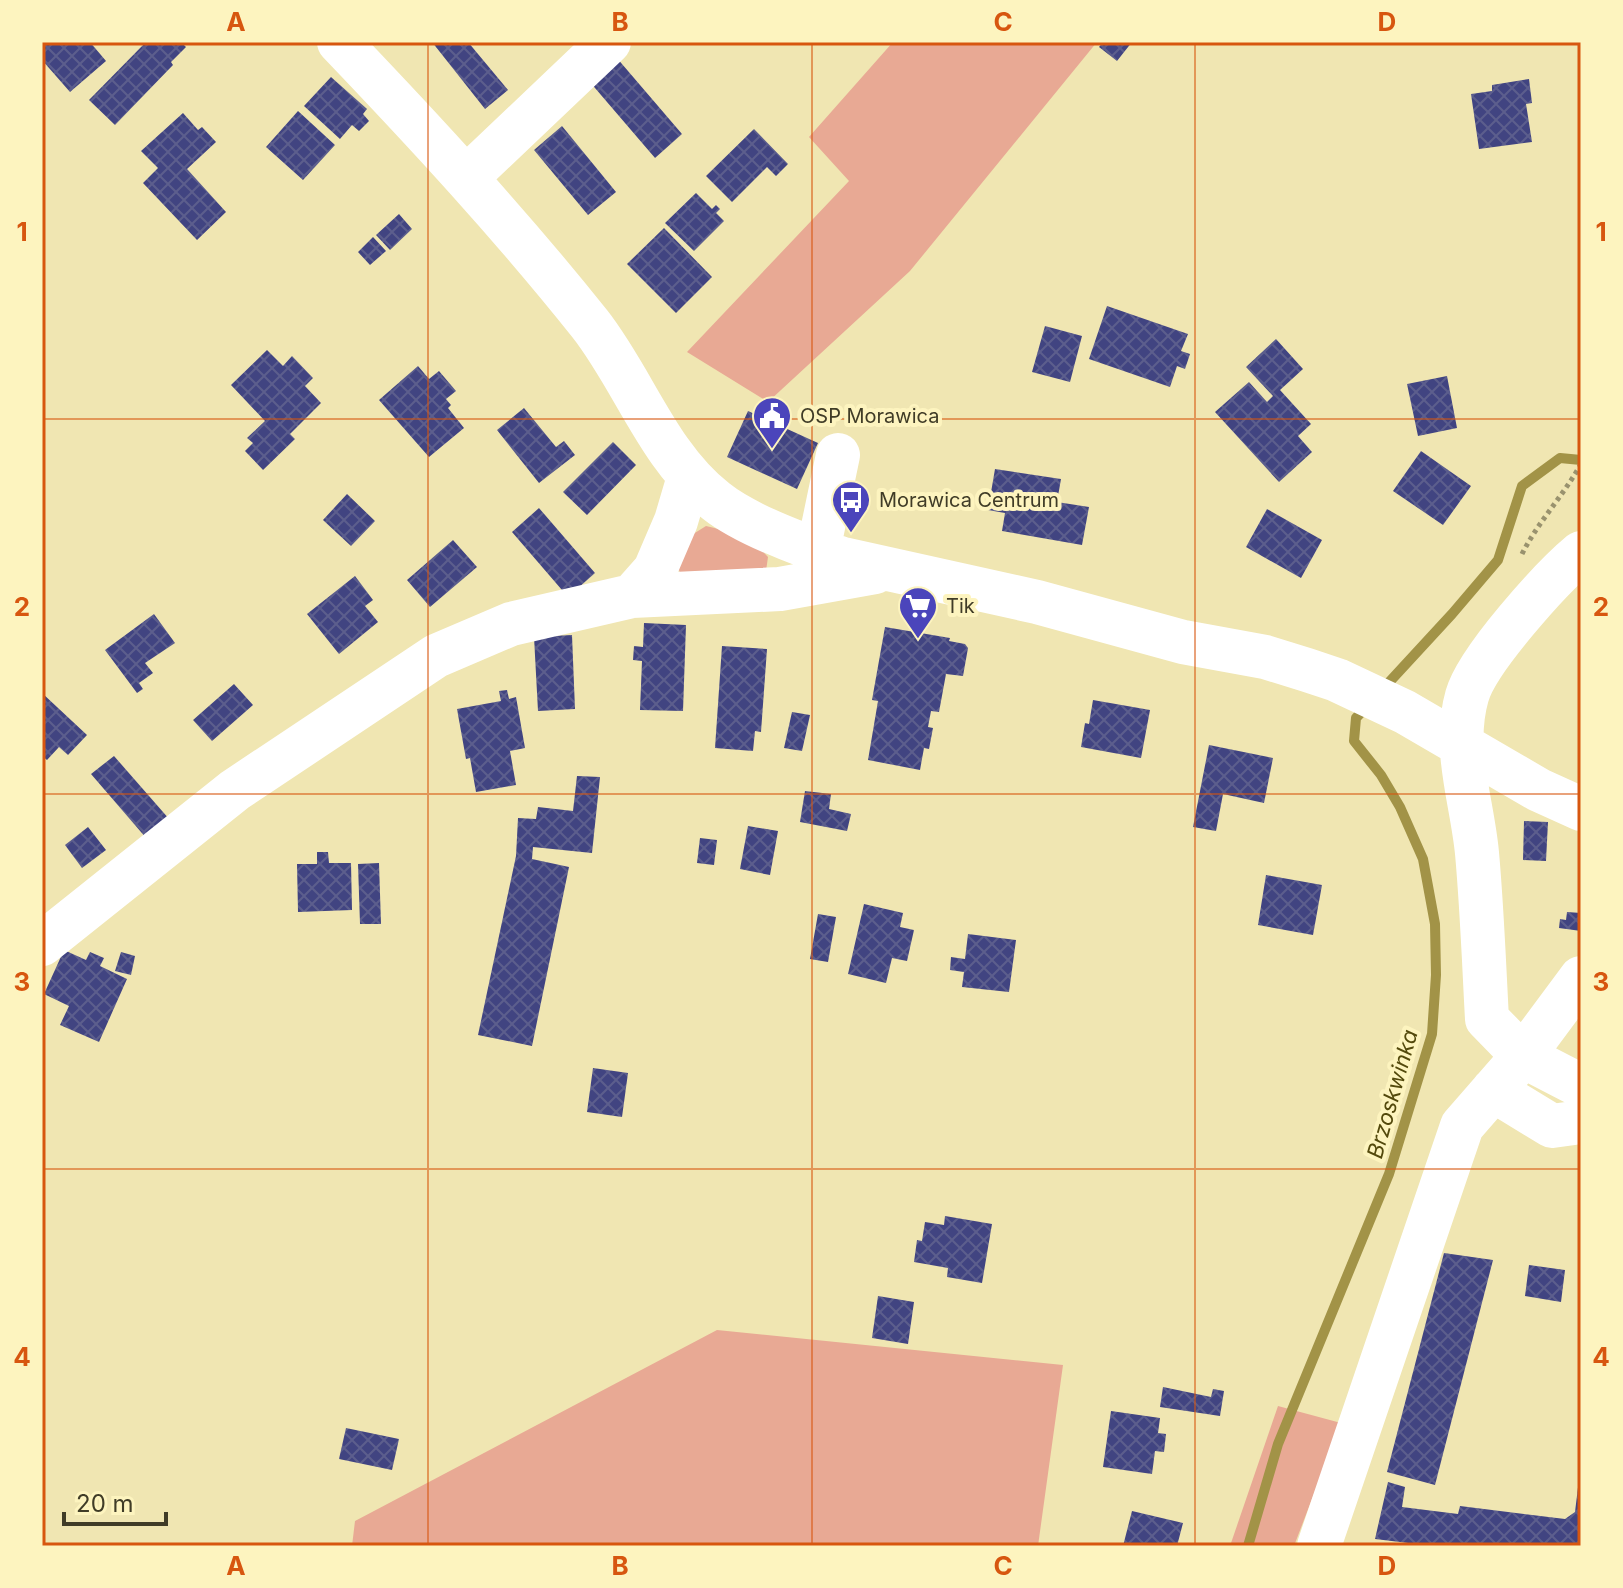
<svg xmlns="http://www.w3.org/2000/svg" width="1623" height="1588" font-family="Inter,sans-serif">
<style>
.grass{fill:#e8a994}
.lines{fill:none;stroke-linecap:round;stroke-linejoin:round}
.stream{stroke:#a29347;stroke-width:10}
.building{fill:url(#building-cross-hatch)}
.path{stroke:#99926e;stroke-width:5;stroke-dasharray:4 4;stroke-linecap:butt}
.minor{stroke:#fff;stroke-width:44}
.grid{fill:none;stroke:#d7560f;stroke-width:2;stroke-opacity:0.55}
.labels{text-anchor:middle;stroke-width:8;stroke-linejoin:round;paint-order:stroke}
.poi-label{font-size:20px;fill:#403c27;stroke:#fdf4bf;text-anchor:start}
.water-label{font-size:22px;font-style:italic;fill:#53490c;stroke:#fdf4bf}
.neatline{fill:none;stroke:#d7560f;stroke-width:3}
.grid-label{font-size:26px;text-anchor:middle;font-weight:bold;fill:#d7560f}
</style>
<defs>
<pattern id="building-cross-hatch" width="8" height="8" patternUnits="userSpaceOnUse" patternTransform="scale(2)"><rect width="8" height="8" fill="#414481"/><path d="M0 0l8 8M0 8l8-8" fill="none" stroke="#5c5e8d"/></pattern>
</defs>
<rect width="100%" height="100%" fill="#f0e6b2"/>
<path class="grass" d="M893,42H1097L910,271L768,402L687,352L849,181L809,137Z
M706,526C727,530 754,541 768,557L766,571L680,573L677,564L690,536Z
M717,1330L1063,1365L1038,1546H352L355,1521Z
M1278,1406L1341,1423L1294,1546H1230Z"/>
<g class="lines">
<path class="stream" d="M1381,691L1452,614L1498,560L1522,486L1560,458L1581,460
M1248,1546L1278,1444L1389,1174L1432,1034L1436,975L1435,924L1423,859L1400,807L1381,775L1354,741L1356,718L1367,706"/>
</g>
<path class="building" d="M42,42H90L106,61L70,92L42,60Z
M146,42H181L186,47L171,62L173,65L115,125L89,100Z
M432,42H468L508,90L485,109Z
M1103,42H1132L1117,61L1099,47Z
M616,57L682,134L655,158L589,81Z
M331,77L367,109L363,114L369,121L359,131L352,125L340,139L304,106Z
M1529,79L1532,103L1526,104L1532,142L1479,149L1471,94L1492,91V85Z
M298,111L335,145L303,180L266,147Z
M183,113L198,130L202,127L216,142L187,169L226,212L197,240L143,183L158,168L141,151Z
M562,126L616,192L588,215L534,150Z
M754,129L788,164L776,176L767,167L732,202L706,176Z
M696,193L712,209L716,205L720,209L716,213L724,221L694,251L665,223Z
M399,214L412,229L390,250L376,235Z
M664,228L712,277L676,313L627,264Z
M373,237L386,251L370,265L358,252Z
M1107,306L1188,334L1181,351L1190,354L1185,369L1177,366L1170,387L1089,359Z
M1045,326L1082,336L1070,382L1032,372Z
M1276,339L1303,369L1280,390L1311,424L1298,436L1312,452L1279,482L1215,412L1249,382L1267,402L1273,396L1246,367Z
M267,350L283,366L292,356L313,378L305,386L321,403L290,434L295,439L263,470L245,451L253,443L247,438L265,421L231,385Z
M418,366L429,379L439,371L456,391L446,399L451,405L448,408L464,428L429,457L379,400Z
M1447,376L1457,428L1418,436L1407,384Z
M524,408L556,447L564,441L575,455L539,483L497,430Z
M748,411L818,443L797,489L727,457Z
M613,442L636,465L587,515L563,492Z
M1421,451L1471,486L1443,525L1393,491Z
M995,469L1061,479L1057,502L1089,507L1082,545L1002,531L1005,513L988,510Z
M347,494L375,521L351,546L323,520Z
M539,508L595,573L568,597L512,532Z
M1267,509L1322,540L1301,578L1246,547Z
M453,540L477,567L430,607L407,580Z
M355,576L373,600L365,606L378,622L339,654L307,614Z
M154,614L175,643L145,663L153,673L139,683L143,689L137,693L105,650Z
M644,623L686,625L683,711L640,710L642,661L633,660L634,646L643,647Z
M885,627L950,638L949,641L965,644L968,648L963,676L946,674L939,712L931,711L928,727L933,728L929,749L924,748L920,770L868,760L878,701L872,700Z
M572,635L575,709L538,711L534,637Z
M722,646L767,649L761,732L755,731L753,751L715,748Z
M234,684L253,705L212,741L193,720Z
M507,690L509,699L516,697L525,748L510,751L516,785L476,792L470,758L466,759L457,709L501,701L499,691Z
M42,693L87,735L68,755L59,747L47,760L42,756Z
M1093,700L1150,710L1141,758L1081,747L1085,723L1089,724Z
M792,712L810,715L802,751L784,748Z
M1209,745L1273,758L1264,803L1223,794L1216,831L1193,827Z
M114,756L170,820L147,839L91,774Z
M577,776L600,777L592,853L533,847L532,859L569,867L532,1046L478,1035L516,856L518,818L536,819L538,807L573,811Z
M805,791L831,794L829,809L851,814L847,831L800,822Z
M1524,821L1548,822L1546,861L1523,860Z
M748,826L778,831L770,875L740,869Z
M88,827L106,850L82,868L65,845Z
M700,838L717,840L714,865L697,863Z
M317,852H328L329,863H351L352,910L298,912L297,864H317Z
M379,863L381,924H360L358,864Z
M1266,875L1322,885L1313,935L1258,925Z
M864,904L903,913L900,927L914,930L907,961L892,958L886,983L848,974Z
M1567,912L1581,913V931L1559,928L1560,919L1566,920Z
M818,914L836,917L828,962L810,959Z
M968,934L1016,940L1009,992L962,987L964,972L950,970L951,957L965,959Z
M64,950L86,960L90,952L104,958L100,966L127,979L99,1042L60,1025L69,1006L44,994Z
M121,952L135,956L131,975L115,971Z
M593,1068L628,1073L622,1117L587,1112Z
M945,1216L992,1224L982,1283L947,1277L948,1268L914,1262L917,1240L922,1241L925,1222L944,1225Z
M1444,1253L1493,1260L1435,1485L1387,1472Z
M1529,1265L1565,1270L1561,1302L1525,1296Z
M878,1296L914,1302L908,1344L872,1338Z
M1163,1387L1211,1397L1213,1389L1224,1391L1220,1416L1160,1407Z
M1111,1411L1160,1418L1158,1433L1166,1434L1164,1452L1155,1451L1152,1474L1103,1467Z
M346,1428L399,1439L392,1470L339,1459Z
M1579,1479L1581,1546H1433L1375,1539L1388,1482L1405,1487L1402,1507L1458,1514L1460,1506L1565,1519L1575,1512Z
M1132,1511L1183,1523L1177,1546H1123Z"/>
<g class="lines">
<path class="path" d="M1522,554C1538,522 1563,496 1581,464"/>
<path class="minor" d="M339,42C426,133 511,225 590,324C634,380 658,456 716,501C746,525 807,547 843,559L1037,602L1183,642L1265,657L1307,670L1337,680L1405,712L1539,790L1581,809
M467,177L609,42
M818,551L838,455
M1581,553C1551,578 1477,660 1467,696C1452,749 1472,800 1477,853C1482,908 1484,964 1487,1019L1523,1056L1581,1086
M632,596L655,570L676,521L689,477
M42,944L235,790L436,656L511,624L632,596L780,589L875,572
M1493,1090L1552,1126L1581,1122
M1319,1546L1462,1126L1523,1056L1581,978"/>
</g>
<path class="grid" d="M428,42V1546M812,42V1546M1195,42V1546M42,419H1581M42,794H1581M42,1169H1581"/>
<defs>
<symbol id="civic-pin" viewBox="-11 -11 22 30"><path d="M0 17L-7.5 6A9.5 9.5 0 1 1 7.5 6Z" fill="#4b45bb" stroke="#fdf4bf"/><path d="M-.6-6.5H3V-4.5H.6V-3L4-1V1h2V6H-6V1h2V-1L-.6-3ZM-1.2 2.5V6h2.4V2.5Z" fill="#fff"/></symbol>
<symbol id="bus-pin" viewBox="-11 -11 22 30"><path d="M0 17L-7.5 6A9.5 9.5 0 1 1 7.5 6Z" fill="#4b45bb" stroke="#fdf4bf"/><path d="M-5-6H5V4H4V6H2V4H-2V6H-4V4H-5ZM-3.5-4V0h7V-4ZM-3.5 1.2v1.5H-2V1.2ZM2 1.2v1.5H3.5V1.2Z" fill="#fff"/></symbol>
<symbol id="supermarket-pin" viewBox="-11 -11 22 30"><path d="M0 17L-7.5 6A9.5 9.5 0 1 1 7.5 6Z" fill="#4b45bb" stroke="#fdf4bf"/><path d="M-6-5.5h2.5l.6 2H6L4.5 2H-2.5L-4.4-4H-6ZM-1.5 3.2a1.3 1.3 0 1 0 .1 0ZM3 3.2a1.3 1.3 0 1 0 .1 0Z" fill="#fff"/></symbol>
</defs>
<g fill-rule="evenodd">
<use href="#civic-pin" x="750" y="394" width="44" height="60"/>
<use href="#bus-pin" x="829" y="478" width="44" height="60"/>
<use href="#supermarket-pin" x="896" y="584" width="44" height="60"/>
</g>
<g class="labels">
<g class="poi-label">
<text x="800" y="423">OSP Morawica</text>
<text x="879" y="507">Morawica Centrum</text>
<text x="946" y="613">Tik</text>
</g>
<g class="water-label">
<text transform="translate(1392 1094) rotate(-74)" y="8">Brzoskwinka</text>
</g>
</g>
<rect width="1623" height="1588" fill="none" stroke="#fdf4bf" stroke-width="88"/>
<path d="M64 1512v12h102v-12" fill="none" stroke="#403c27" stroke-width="4"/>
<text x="76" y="1512" font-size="24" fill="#403c27" stroke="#fdf4bf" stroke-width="6" paint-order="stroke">20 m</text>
<rect x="44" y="44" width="1535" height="1500" class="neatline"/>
<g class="grid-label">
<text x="236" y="31">A</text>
<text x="620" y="31">B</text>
<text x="1003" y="31">C</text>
<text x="1387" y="31">D</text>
<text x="22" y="241">1</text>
<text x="1601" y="241">1</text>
<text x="22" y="616">2</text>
<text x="1601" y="616">2</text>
<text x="22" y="991">3</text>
<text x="1601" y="991">3</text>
<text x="22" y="1366">4</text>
<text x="1601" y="1366">4</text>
<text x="236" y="1575">A</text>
<text x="620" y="1575">B</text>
<text x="1003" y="1575">C</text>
<text x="1387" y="1575">D</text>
</g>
</svg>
